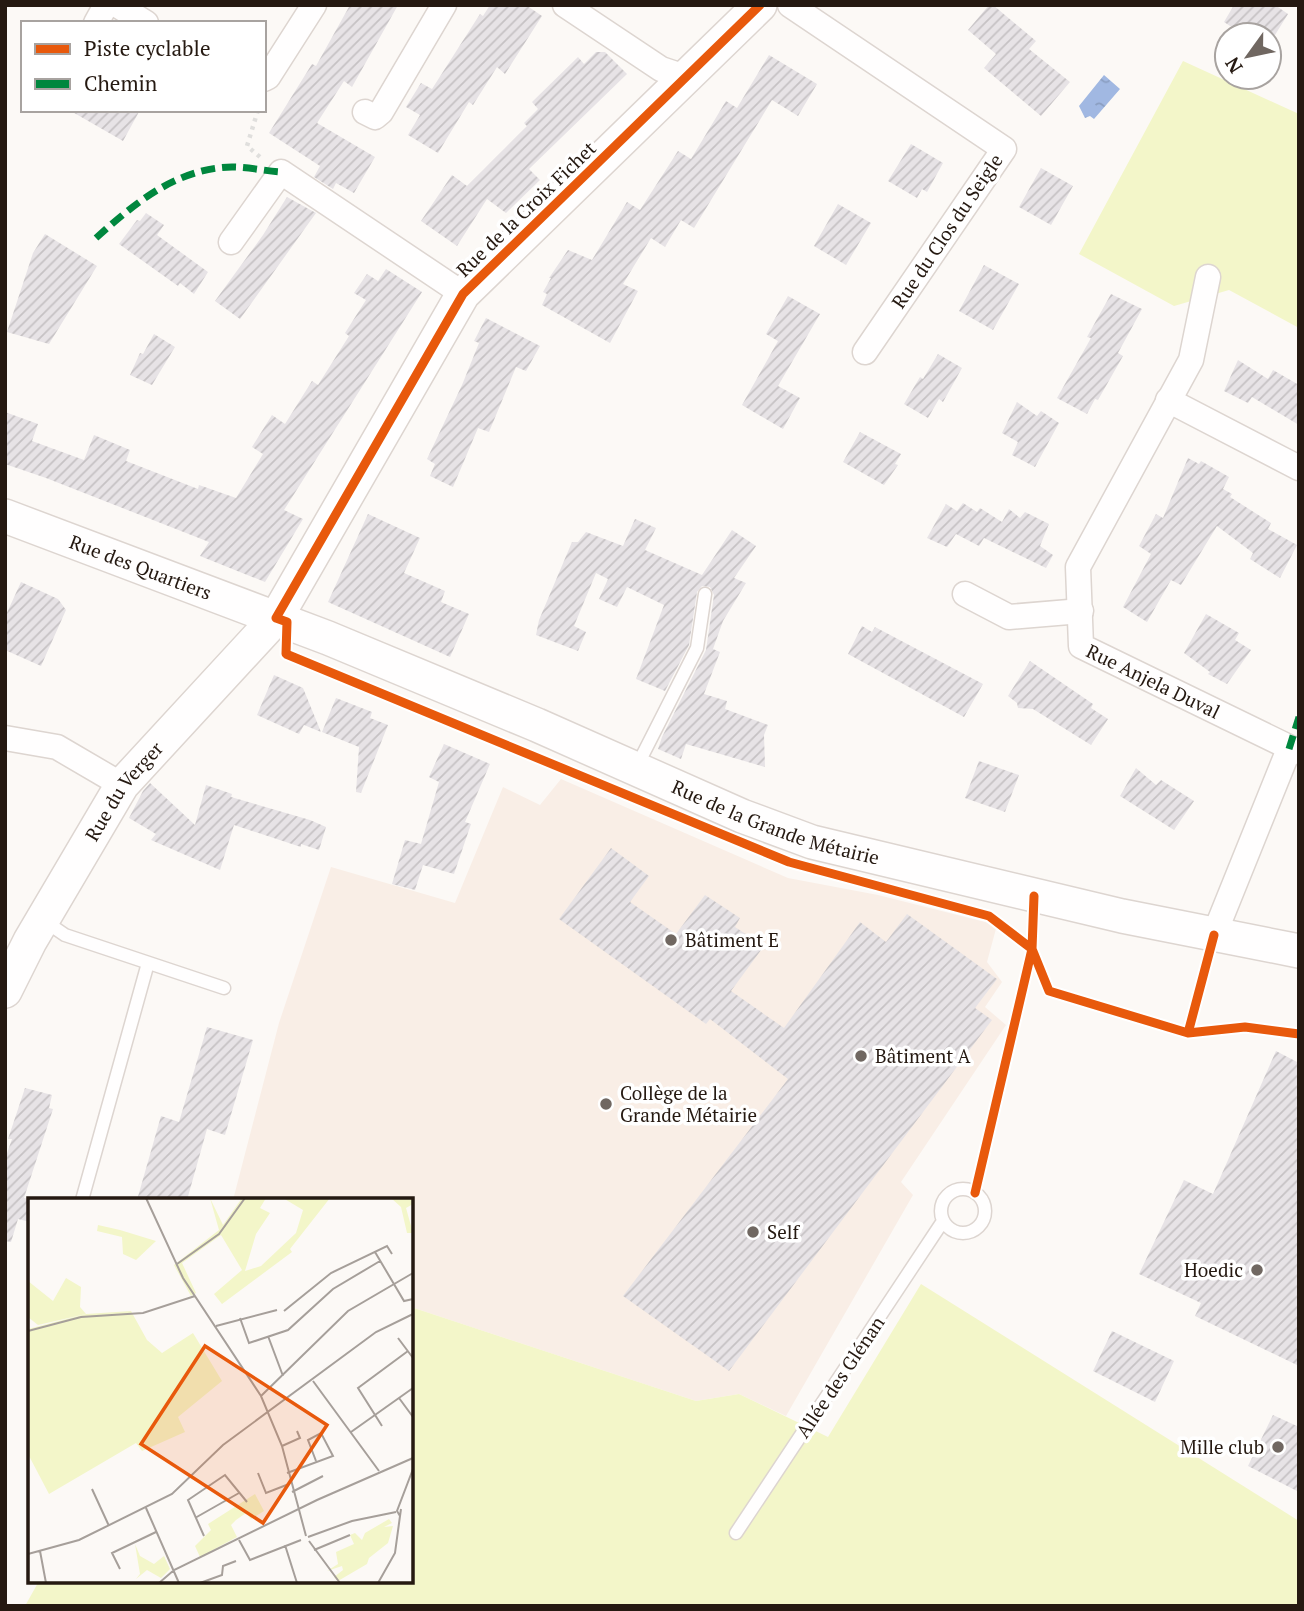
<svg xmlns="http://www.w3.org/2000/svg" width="1304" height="1611" font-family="'PT Serif',serif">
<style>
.education{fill:#f9eee6}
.green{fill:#f3f6c9}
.water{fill:url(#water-ripples)}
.building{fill:url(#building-hatch)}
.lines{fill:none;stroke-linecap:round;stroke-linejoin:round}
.lane-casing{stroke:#ddd5d0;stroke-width:15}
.street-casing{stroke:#ddd5d0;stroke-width:27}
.secondary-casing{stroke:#ddd5d0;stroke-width:36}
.path{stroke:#e0dfdd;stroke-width:4.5;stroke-dasharray:3.5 5;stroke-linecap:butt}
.lane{stroke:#fffefe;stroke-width:12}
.street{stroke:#fffefe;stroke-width:24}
.secondary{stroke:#fffefe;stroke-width:33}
.quiet{stroke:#00873e;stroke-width:7;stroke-dasharray:14 7;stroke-linecap:butt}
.cycleway-casing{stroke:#fff;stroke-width:13}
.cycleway{stroke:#e8590c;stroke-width:9}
.poi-dot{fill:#706761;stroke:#fff;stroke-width:2.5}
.labels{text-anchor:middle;stroke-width:7;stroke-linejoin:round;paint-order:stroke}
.street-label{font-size:19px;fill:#251911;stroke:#fff}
.poi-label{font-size:19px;fill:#251911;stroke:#fff;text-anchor:start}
.inset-road{fill:none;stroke:#a69f9a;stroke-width:2}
.view{fill:#e8590c;fill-opacity:0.15;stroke:#e8590c;stroke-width:3.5}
.inset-edge{fill:none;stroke:#251911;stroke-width:3.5}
</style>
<defs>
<pattern id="water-ripples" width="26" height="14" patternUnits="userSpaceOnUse" patternTransform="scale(1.75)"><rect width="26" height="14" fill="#a1b8e2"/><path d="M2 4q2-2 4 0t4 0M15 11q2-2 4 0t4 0" fill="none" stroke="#8a9ec1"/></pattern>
<pattern id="building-hatch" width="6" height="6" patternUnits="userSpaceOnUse" patternTransform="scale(1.75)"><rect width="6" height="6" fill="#e7e3e6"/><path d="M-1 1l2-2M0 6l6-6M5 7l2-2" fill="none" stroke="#c6c2c4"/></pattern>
</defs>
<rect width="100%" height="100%" fill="#fcf9f6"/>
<path class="education" d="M561,779L788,878L878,895L997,925L987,962L1002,982L985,1007L1006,1025L901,1182L913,1195L786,1416L739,1394L696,1401L411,1307V1200H233L279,1023L331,867L455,903L503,787L540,805Z"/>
<path class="green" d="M1183,61L1299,114V328L1229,290L1174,306L1079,254Z
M921,1284L1299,1521V1606H25L39,1581H411V1307L696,1401L739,1394L828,1437Z"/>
<path class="water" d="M1104,75L1120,89L1094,119L1090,116L1085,118L1079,106Z"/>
<path class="building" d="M350,5H398L352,87L344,81L317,123L375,157L354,193L336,183L333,189L314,177L320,166L269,133L312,64L316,66Z
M490,5H526L542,16L505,74L497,67L473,105L469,102L438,153L408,135L420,115L406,107L421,83L432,89L480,14L483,16Z
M989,5H993L1036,41L1029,49L1070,82L1041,116L984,68L996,54L968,30Z
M1234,5H1275L1288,14L1275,35H1244L1224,22Z
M596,52H605L627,74L529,169L540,180L506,213L487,199L457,246L421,221L452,175L467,186L527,126L524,123L538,109L532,102L578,57L584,64Z
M769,55L817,84L798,116L772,100L694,228L681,220L665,247L651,238L623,284L638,291L610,343L542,305L547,294L543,292L551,278H549L568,250L592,260L627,202L640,210L678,151L691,159L726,101L737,108Z
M69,110H140L123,141Z
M911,144L943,163L927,192L922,189L917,198L888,181Z
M1041,168L1073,186L1051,225L1019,207Z
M287,197L316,213L240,319L215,301L263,235Z
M838,204L871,223L846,265L814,246Z
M146,213L164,225L157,235L208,272L194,294L180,283L178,286L119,244L137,220L140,221Z
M45,234L97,266L49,344L7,332L33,253Z
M984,265L1019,284L993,330L959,311Z
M386,269L422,292L284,510L303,519L265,582L200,556L209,542L46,478L5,464V412L38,424L32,441L84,460L94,435L130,450L126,461L198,489L199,485L236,498L263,454L252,447L272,415L285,424L312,381L318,385L349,336L345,333L366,300L354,293L367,274L378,281Z
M1111,294L1142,309L1118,353L1123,356L1098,400L1095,399L1087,414L1057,398L1091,338L1087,337Z
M788,296L820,314L778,386L800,398L783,429L742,405L778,341L766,334Z
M486,318L540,346L526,371L516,367L489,432L478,428L453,487L430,476L435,464L427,459L462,385L479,343L474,341Z
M154,334L175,347L152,385L130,375L140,353L143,354Z
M938,354L962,368L943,402L939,399L928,418L904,404L920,377L923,379Z
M1238,360L1268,379L1273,370L1299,385V425L1252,397L1248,403L1224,391Z
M1017,402L1037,416L1041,411L1059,423L1035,467L1012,455L1018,442L1002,433Z
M860,432L901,454L895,464L898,465L884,485L843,462Z
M1188,458L1199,464L1201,461L1229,477L1223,489L1232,494L1230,497L1271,523L1268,529L1297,545L1280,578L1250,559L1253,553L1217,526L1181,585L1171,580L1147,622L1123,607L1151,554L1139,546L1156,514L1163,518Z
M963,503L977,512L980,508L1002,522L1009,509L1020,518L1025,512L1049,524L1040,546L1053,555L1046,568L984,538L979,546L956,534L947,547L927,538L946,504L957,511Z
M368,514L420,538L404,573L445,591L441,602L469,614L450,657L328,602Z
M635,519L656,528L645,550L702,575L732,530L756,546L734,578L746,583L723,621L713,649L720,652L704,694L727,701L725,709L768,725L764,735L765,767L686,744L681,759L658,749L662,737L706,650L714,595L710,587L702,586L697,592L689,645L665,691L636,679L664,605L627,587L617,607L599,599L608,579L596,573L574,626L586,632L578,651L536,635L539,620L572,542H578L586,532L623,546Z
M21,582L58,599L66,610L41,666L5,650V617Z
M1206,614L1239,633L1235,640L1251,650L1227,684L1208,674L1210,672L1184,653Z
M862,626L872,632L875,627L983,684L964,717L848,654Z
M1030,661L1093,704L1091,708L1108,719L1091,745L1033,709L1018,708L1017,703L1008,696Z
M274,675L303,688L321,732L304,725L299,734L257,715Z
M336,698L372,712L370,718L388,725L361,793L356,792L359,747L322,732Z
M444,744L490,764L465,822L471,824L454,874L423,865L415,890L392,884L405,840L421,844L439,782L429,777Z
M979,761L1019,775L1005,812L965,798Z
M1136,768L1156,785L1161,780L1194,801L1174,830L1120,796Z
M150,783L195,825L206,785L232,794L231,797L310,820L326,827L319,850L301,844V847L234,825L220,870L151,840L156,834L129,818L143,791Z
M611,848L649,876L630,902L676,934L705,895L740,918L735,927L764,946L731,991L784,1028L860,922L886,942L907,914L997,979L975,1008L992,1020L729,1371L623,1296L788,1079L710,1019L706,1024L559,919Z
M207,1027L253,1040L225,1135L207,1129L187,1200H137L161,1116L179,1122Z
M1276,1051L1299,1063V1366L1195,1316L1201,1303L1139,1274L1184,1180L1213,1194Z
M25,1088L52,1095L49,1108L53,1109L24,1198L30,1199V1222L18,1219L11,1242L5,1241V1159L12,1139H8Z
M1112,1331L1174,1361L1155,1402L1093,1371Z
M1273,1415L1299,1427V1492L1248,1466Z"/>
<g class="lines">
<defs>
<path id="lane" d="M636,768L697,648L705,594
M43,920L65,935L224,988
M941 1211a22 22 0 1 1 44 0a22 22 0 1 1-44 0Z
M82,1200L148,963
M736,1533L943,1221"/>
<g id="street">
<path d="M117,5L146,23"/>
<path d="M565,5L661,69L688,78"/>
<path d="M790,5L1004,149L865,352"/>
<path d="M96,23L106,5"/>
<path d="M264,79L268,77L314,5"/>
<path d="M365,112L375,117L381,112L444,5"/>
<path d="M231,242L281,172L463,294"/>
<path id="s1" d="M1208,277L1191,360L1078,567L1081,646L1299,752"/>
<path d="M1168,400L1299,468"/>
<path d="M965,594L1009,617L1081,611"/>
<path d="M5,738L57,747L122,785"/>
<path d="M1214,935L1289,749"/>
</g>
<g id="secondary">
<path id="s2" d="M5,516L328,638L537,725L742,816L812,842L1122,916L1299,951"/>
<path id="s3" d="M5,991L30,941L122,785L276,618L463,294L760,5"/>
</g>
</defs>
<use href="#lane" class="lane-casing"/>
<use href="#street" class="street-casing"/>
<use href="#secondary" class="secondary-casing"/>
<path class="path" d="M258,110L247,146L260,157"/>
<use href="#lane" class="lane"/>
<use href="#street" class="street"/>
<use href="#secondary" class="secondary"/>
<path class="quiet" d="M96,238C135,203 177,168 232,167C248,167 265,171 281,172
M1289,749L1299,717"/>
<defs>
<path id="cycleway" d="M760,5L463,294L276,618L287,622L286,654L789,862L989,916L1032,949L1049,991L1188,1033L1245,1027L1299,1034
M1188,1033L1214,935
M975,1193L1032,949L1034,896"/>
</defs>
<use href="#cycleway" class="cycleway-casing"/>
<use href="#cycleway" class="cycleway"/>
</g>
<g class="poi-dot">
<circle cx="671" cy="940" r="7"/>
<circle cx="861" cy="1056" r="7"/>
<circle cx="606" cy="1104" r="7"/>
<circle cx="753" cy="1232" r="7"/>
<circle cx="1257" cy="1270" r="7"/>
<circle cx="1278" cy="1447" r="7"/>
</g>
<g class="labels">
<g class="street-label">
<text transform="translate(526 209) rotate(-44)" y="7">Rue de la Croix Fichet</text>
<text transform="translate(947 231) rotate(-56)" y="7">Rue du Clos du Seigle</text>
<text dy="7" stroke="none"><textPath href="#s2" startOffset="145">Rue des Quartiers</textPath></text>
<text dy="7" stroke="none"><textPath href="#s1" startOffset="480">Rue Anjela Duval</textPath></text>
<text dy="7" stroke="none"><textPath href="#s3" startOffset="233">Rue du Verger</textPath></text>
<text dy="7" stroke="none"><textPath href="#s2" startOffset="830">Rue de la Grande Métairie</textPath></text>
<text transform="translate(840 1377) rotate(-56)" y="7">Allée des Glénan</text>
</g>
<g class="poi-label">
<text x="685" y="947">Bâtiment E</text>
<text x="875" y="1063">Bâtiment A</text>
<text x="620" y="1100">Collège de la<tspan x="620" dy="22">Grande Métairie</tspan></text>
<text x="767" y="1239">Self</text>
<text x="1243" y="1277" text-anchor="end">Hoedic</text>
<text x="1264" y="1454" text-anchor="end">Mille club</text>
</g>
</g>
<g transform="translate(28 1198)">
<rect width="385" height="385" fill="#fcf9f6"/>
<path d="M182,0L195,27L214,0H238L232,10L242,15L228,36L217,73L233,68L268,35L275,12L255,0H302L262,51L264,54L194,106L186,96L214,72L193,37L154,65L168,95L163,98L146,67L191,32ZM363,0H385V6L378,10L385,35H379L373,9ZM70,27L92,32L128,43L108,62L95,56L94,39L69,33ZM103,113L119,142L134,155L165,135L194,183L150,219L157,234L114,253L108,245L21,296L0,256V131L58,116ZM227,296L236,313L223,321L218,315L208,322L203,327L209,339L172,359L167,348L183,332L180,326ZM361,321L364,325L356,329L365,328L360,345L341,360L339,366L310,383L306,379L315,372L314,368L299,373L310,366L308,354L326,346L322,337L327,335L334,342L337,335Z" fill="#f3f6c9"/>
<path d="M38,80L53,89L52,109L58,116L10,127L0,119V83L25,103Z" fill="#f3f6c9"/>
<path d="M107,346L112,358L126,366L136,358L142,371L133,380L119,372L108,381L112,376Z" fill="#f3f6c9"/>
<path class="inset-road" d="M118,0L155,80L233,198L254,248L278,338M347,54L376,103L385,101M149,66L191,36L217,0M256,113L303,75L359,48L364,56M212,120L221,145L260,132L305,91L352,63M188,128L249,112M0,133L53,119L115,115L167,98M240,138L255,178M370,140L385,160M285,183L351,273M233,198L320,113L385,75M371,200L385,219M354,228L330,190L380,153M323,234L385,190M254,248L272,240L269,233M230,275L238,295L261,286M259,275L305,258L293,235L280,242L288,263M64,291L81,328M264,294L295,278M118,310L151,385M373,311L372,318L369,313L385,271M167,320L211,295M176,338L160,302L197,277L219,304M280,339L324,323L368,314M211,342L222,362L273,342M281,343L312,385M257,347L269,385M286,352L322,337M12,353L18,385M0,356L51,342L144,296L195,247L348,134L385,116M92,371L84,355L128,334M131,385L146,372L289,302L385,260M172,385L194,377L195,368L208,363M350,385L367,355L372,318"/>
<path class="view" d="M177,148L299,227L235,325L113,246Z"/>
<rect width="385" height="385" class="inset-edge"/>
</g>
<rect width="1304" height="1611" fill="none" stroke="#251911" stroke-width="14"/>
<rect x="21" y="21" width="245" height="91" fill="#ffffff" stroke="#a8a3a0" stroke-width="2"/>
<rect x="35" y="44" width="35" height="10" fill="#e8590c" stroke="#a8a3a0" stroke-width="2"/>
<text x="84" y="56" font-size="21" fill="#251911">Piste cyclable</text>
<rect x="35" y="79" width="35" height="10" fill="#00873e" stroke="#a8a3a0" stroke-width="2"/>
<text x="84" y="91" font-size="21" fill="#251911">Chemin</text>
<g transform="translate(1248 56) rotate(237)"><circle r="33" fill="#ffffff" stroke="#a8a3a0" stroke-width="2"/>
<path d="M0-5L12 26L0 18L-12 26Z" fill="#706761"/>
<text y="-10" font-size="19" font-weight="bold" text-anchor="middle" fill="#251911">N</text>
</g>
</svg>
